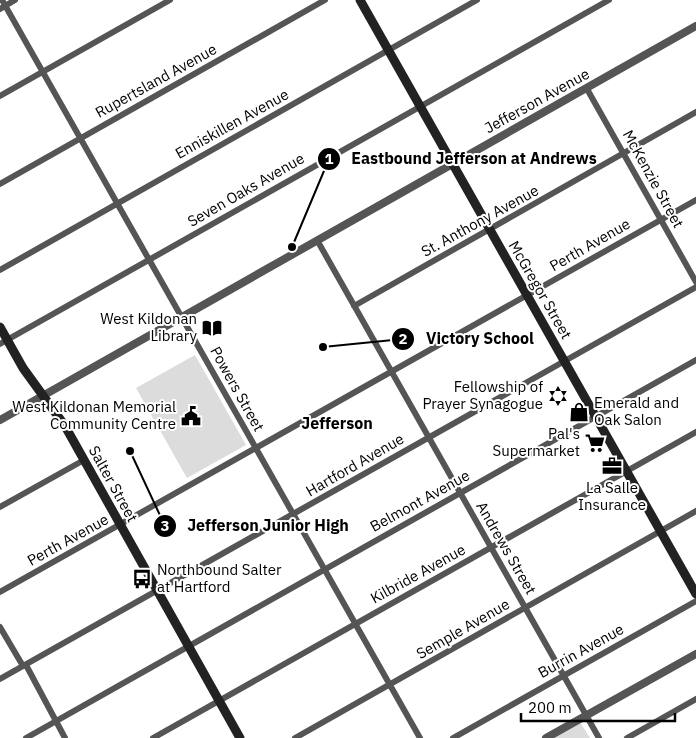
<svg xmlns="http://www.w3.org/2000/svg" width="696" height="738" font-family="'IBM Plex Sans',sans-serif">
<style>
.green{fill:#dcdcdc}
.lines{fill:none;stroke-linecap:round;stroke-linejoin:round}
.minor{stroke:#555;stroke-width:6}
.tertiary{stroke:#555;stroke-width:8}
.secondary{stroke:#222;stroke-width:9}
.labels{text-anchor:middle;stroke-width:4;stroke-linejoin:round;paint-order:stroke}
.street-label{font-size:15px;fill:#000;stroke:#fff}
.poi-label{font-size:15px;fill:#000;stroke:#fff;text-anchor:end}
.neighbourhood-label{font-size:16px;font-weight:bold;fill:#000;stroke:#fff}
.leader{fill:none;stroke:#000;stroke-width:2}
.callout-dot{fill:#000;stroke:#fff;stroke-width:2}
.mark-label{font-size:15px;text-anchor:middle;font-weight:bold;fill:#fff}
.callout-label{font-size:16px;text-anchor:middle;font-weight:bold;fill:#000;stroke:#fff;stroke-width:4;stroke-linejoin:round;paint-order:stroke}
</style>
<rect width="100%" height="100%" fill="#fff"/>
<path class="green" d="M195,355L246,445L187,478L136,388Z
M580,722L590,738H552Z"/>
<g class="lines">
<path class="minor" d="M2,0L420,738
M0,9L15,0
M587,89L696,282
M0,96L170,0
M0,184L325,0
M317,240L599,738
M0,270L477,0
M354,306L696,112
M0,344L609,0
M0,507L84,460
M0,592L696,200
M0,627L23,666
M26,665L65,738
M0,679L696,287
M26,738L696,360
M153,738L696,432
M295,738L696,511
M453,738L696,601
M627,738L696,699"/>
<path class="tertiary" d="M0,420L696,26
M546,738L696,654"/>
<path class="secondary" d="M360,0L696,594
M0,327L23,368L65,426L240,738"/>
</g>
<defs>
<symbol id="library-bare" viewBox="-9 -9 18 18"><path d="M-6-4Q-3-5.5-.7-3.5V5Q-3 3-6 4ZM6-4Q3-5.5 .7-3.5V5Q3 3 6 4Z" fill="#000" stroke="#fff" stroke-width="2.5" paint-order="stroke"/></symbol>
<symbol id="synagogue-bare" viewBox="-9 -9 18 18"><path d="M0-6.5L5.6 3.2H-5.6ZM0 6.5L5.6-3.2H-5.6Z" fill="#000" stroke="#fff" stroke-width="2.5" paint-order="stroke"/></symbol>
<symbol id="shop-bare" viewBox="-9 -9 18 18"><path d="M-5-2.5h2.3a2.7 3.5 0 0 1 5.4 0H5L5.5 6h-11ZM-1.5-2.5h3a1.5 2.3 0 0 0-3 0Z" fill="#000" stroke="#fff" stroke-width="2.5" paint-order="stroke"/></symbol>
<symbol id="civic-bare" viewBox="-9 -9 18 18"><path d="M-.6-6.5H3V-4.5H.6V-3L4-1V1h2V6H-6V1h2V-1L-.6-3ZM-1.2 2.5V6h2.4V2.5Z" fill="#000" stroke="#fff" stroke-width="2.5" paint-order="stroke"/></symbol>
<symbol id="supermarket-bare" viewBox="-9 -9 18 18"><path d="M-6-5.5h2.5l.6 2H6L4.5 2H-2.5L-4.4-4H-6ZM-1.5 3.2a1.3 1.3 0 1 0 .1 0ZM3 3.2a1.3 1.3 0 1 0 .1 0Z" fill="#000" stroke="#fff" stroke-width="2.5" paint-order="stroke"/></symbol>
<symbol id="office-bare" viewBox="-9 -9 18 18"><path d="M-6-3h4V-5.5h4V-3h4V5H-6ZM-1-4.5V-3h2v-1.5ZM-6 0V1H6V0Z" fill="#000" stroke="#fff" stroke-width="2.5" paint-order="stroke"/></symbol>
<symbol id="bus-bare" viewBox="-9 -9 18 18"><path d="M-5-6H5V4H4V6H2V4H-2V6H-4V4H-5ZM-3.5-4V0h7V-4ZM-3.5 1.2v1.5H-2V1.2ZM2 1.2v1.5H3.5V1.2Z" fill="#000" stroke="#fff" stroke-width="2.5" paint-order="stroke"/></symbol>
</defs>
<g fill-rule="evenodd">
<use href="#library-bare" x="198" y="314" width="28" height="28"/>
<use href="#synagogue-bare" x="544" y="382" width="28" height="28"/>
<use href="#shop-bare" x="565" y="398" width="28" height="28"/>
<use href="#civic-bare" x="177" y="402" width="28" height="28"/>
<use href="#supermarket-bare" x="581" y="429" width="28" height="28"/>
<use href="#office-bare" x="598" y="452" width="28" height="28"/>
<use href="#bus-bare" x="128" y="565" width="28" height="28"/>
</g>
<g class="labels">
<g class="street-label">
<text transform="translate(156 81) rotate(-29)" y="5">Rupertsland Avenue</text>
<text transform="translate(537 101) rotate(-29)" y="5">Jefferson Avenue</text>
<text transform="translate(232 124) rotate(-29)" y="5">Enniskillen Avenue</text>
<text transform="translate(653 179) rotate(61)" y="5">McKenzie Street</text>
<text transform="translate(246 190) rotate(-30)" y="5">Seven Oaks Avenue</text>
<text transform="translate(480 221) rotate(-29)" y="5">St. Anthony Avenue</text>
<text transform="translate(590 245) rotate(-30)" y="5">Perth Avenue</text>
<text transform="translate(540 290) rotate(60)" y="5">McGregor Street</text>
<text transform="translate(237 389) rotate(61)" y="5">Powers Street</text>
<text transform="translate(355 465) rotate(-30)" y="5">Hartford Avenue</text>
<text transform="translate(113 484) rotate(61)" y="5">Salter Street</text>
<text transform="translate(420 501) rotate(-29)" y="5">Belmont Avenue</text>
<text transform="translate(68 540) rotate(-29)" y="5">Perth Avenue</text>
<text transform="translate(506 548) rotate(60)" y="5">Andrews Street</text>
<text transform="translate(418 574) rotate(-29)" y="5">Kilbride Avenue</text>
<text transform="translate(463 629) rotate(-30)" y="5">Semple Avenue</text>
<text transform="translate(581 651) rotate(-29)" y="5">Burrin Avenue</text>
</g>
<g class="poi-label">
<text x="197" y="324">West Kildonan<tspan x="197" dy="17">Library</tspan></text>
<text x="543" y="392">Fellowship of<tspan x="543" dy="17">Prayer Synagogue</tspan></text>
<text x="594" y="408" text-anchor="start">Emerald and<tspan x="594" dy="17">Oak Salon</tspan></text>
<text x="176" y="412">West Kildonan Memorial<tspan x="176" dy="17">Community Centre</tspan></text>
<text x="580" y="439">Pal's<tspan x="580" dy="17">Supermarket</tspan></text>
<text x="612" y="493" text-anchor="middle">La Salle<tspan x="612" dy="17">Insurance</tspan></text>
<text x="157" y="575" text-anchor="start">Northbound Salter<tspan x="157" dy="17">at Hartford</tspan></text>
</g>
<g class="neighbourhood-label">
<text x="337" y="429">Jefferson</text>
</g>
</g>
<path class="leader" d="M292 247L329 159M323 347L403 339M130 451L165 526"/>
<g class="callout-dot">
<circle cx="292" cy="247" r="5"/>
<circle cx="323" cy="347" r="5"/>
<circle cx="130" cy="451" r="5"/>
<circle cx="329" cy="159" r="12"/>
<circle cx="403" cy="339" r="12"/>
<circle cx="165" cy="526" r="12"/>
</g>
<g class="mark-label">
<text x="329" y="164">1</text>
<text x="403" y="344">2</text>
<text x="165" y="531">3</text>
</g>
<g class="callout-label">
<text x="474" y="164">Eastbound Jefferson at Andrews</text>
<text x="480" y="344">Victory School</text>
<text x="268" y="531">Jefferson Junior High</text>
</g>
<path d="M521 713v8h154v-8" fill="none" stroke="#000000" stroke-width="2.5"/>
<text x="528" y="713" font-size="15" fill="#000000" stroke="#ffffff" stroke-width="4" paint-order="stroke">200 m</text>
</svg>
